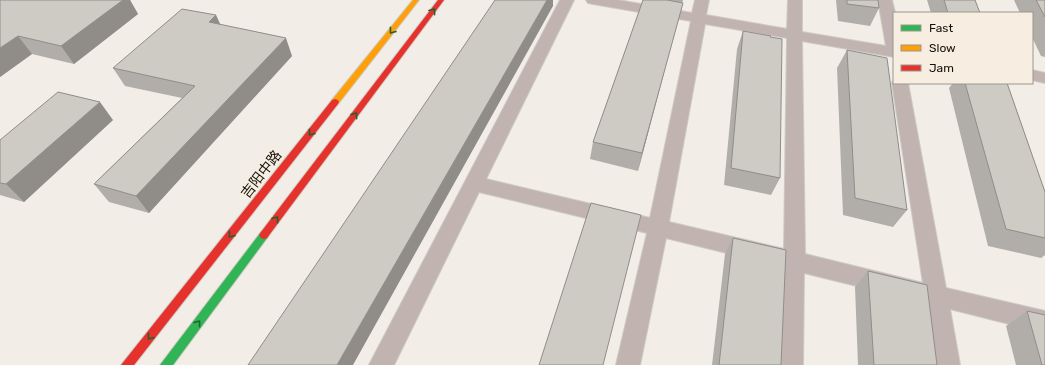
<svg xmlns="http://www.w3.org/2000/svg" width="1045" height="365" font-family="Rubik,'Noto Sans SC',sans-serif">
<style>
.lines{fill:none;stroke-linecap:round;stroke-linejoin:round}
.lane-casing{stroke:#cecac4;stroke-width:2}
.fast-casing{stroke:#cecac4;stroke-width:2}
.slow-casing{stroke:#cecac4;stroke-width:2}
.jam-casing{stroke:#cecac4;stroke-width:2}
.lane{fill:#c1b4b0;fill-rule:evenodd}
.fast{fill:#30b455;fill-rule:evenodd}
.slow{fill:#ff9f0a;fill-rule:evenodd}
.jam{fill:#e5322d;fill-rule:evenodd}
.wall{fill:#b1aea9}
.shaded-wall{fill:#908d89}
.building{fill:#cecac4;stroke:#908d89}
.oneway{stroke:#226230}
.labels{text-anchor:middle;stroke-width:4;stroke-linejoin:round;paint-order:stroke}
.street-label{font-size:14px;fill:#14110c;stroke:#f7eee1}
</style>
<rect width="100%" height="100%" fill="#f2ede6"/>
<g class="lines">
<defs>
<path id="lane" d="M560,0H574L486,179L650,218L691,21L593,4L588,3L586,0H618L692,13L695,0H709L706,15L787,29L788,0H802V32L886,46L878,0H892L895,13L894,57L802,41L805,254L923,283L892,83L894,80V83H908L946,288L1045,311V333L950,309L960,365H936L926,303L804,273L803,365H779L783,267L666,238L640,365H616L647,233L479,192L394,365H369ZM705,24L787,38L784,249L669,222Z
M1032,70L1045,73V83L1032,80Z"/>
<path id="fast" d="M264,231L267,232L269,235L267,238L173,365H160L261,232Z"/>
<path id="slow" d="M413,0H419L338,104H332L331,102L332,100Z"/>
<path id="jam" d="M438,0H444L267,238L264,239L261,238L259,235L261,232Z
M335,99L338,100L339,102L338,104L134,365H121L332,100Z"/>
</defs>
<use href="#lane" class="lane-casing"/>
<use href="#fast" class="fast-casing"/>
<use href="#slow" class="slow-casing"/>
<use href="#jam" class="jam-casing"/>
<use href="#lane" class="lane"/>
<use href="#fast" class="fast"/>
<use href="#slow" class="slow"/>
<use href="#jam" class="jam"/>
</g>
<path class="wall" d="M0,0H130L138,14L74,64L32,54L0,77Z
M643,0H683L638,171L590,159L593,142Z
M836,0H878L879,8L870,26L838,21Z
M927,0H975L980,13H931Z
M1014,0H1045V57L1041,56L1032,37V13H1020Z
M216,15L220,24L292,56L149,213L109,202L94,184L182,98L125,86L113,68Z
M743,31L780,178L771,195L724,185L737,49Z
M847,50L907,210L893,227L843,215L837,68Z
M953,83H1007L1045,192V255L1041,258L988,246L949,88Z
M113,120L24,202L0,195V140Z
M733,238L781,365H712L725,254Z
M868,271L937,365H858L855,287Z
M1027,311L1045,365H1016L1006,326Z"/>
<path class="shaded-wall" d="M123,0H130L138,14L74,64L61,46Z
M547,0H553V6L353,365H337Z
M683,3L678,20L638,171L642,153Z
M216,15L224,33L209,22Z
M18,36L32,54L0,77V48Z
M286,38L292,56L149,213L136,196Z
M100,102L113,120L24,202L6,184Z"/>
<path class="building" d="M0,0H123L61,46L18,36L0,48Z
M495,0H547L337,365H248Z
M643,0H667L683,3L642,153L593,142Z
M847,0H878L879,8L847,4Z
M944,0H975L980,13H948Z
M1036,0H1045V17Z
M182,9L216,15L209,22L286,38L136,196L94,184L195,86L113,68Z
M743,31L771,36L770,37L782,39L780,178L731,168Z
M847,50L887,58L907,210L855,198Z
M965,83H1007L1045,192V238L1006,229Z
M58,92L100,102L6,184L0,183V140Z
M591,203L641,215L603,365H539Z
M733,238L786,250L781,365H719Z
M868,271L927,285L937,365H874Z
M1027,311L1045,315V365H1042Z"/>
<defs><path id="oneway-chevron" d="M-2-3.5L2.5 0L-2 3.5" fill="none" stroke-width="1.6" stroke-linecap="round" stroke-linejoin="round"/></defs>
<g class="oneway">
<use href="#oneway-chevron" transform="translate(433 11) rotate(-53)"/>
<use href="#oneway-chevron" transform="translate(392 31) rotate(128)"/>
<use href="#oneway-chevron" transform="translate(355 115) rotate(-53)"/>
<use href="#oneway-chevron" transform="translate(311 133) rotate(128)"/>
<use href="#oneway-chevron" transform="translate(276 219) rotate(-53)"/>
<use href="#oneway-chevron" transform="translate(231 235) rotate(128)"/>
<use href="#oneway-chevron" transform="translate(198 323) rotate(-53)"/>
<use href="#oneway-chevron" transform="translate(150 337) rotate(128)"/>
</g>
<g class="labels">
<g class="street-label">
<text transform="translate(261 174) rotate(-52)" y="5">吉阳中路</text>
</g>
</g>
<rect x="893" y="12" width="140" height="72" fill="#f7eee1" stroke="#9c968c"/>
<rect x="901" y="25" width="20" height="6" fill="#30b455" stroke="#9c968c"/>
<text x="929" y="32" font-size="12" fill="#14110c">Fast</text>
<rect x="901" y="45" width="20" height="6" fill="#ff9f0a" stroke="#9c968c"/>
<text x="929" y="52" font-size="12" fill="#14110c">Slow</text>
<rect x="901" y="65" width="20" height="6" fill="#e5322d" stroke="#9c968c"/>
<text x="929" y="72" font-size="12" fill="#14110c">Jam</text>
</svg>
